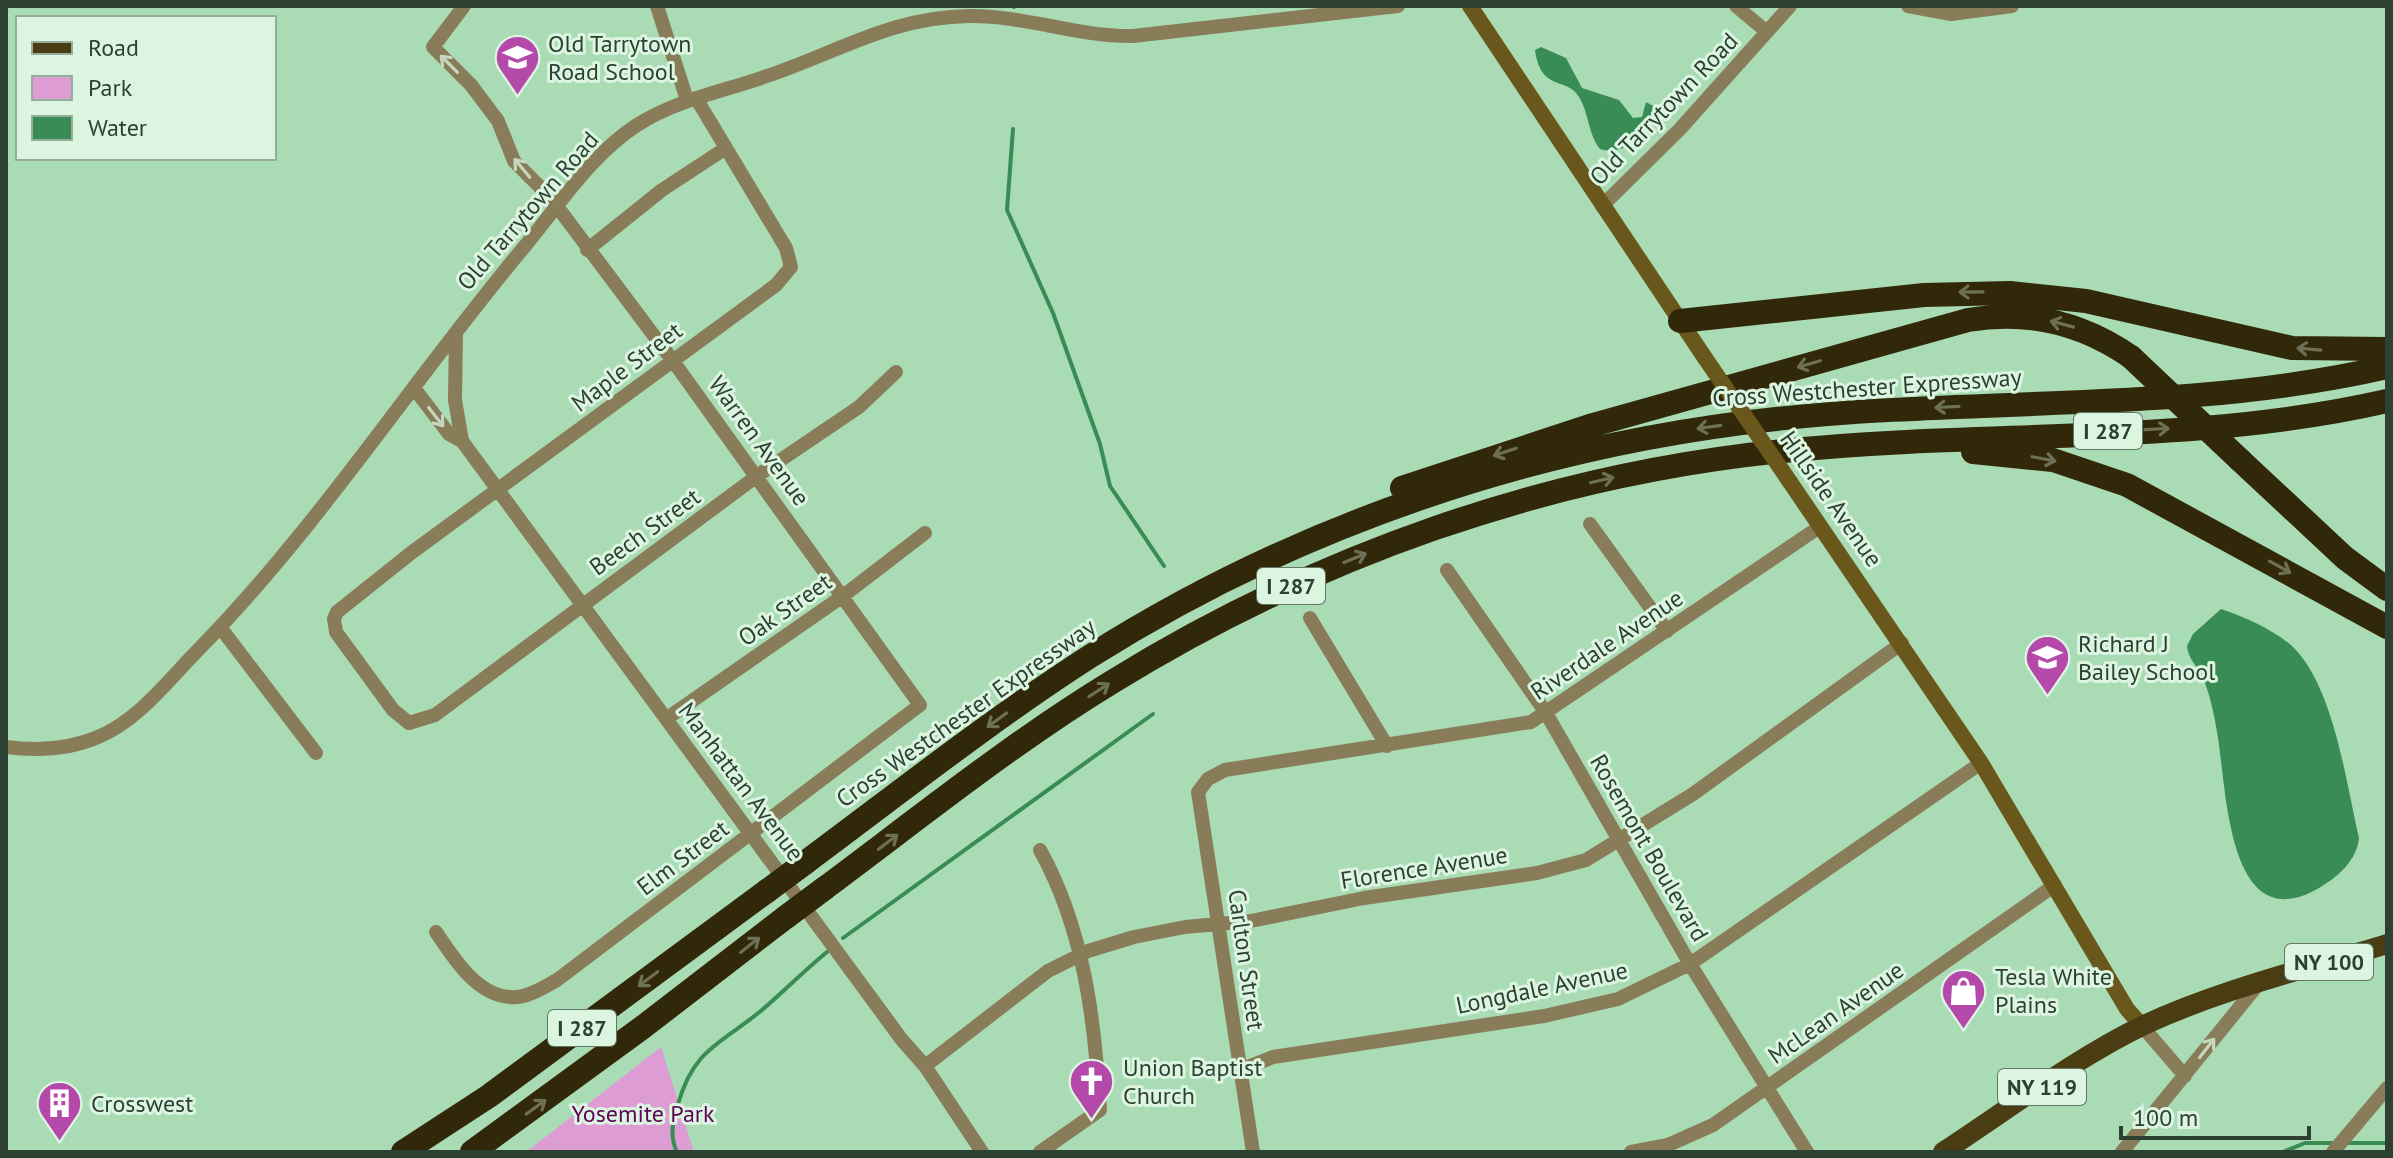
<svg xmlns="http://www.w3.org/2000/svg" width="2393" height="1158" font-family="'PT Sans',sans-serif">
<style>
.green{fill:#dd9dd4}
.water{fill:#398c54}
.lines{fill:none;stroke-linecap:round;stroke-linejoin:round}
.stream{stroke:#398c54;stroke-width:4}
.street{stroke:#897d59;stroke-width:14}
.secondary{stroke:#69571b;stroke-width:16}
.primary{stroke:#4a3d14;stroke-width:20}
.highway{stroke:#312809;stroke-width:24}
.secondary-bridge{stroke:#69571b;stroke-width:16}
.highway-bridge{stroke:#312809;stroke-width:24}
.oneway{stroke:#c7d7bf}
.oneway2{stroke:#6d7055}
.labels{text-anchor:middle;stroke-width:6;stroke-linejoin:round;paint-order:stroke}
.shield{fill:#dcf5e1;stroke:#627766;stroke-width:2}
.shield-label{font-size:22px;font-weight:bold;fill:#2d4132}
.poi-label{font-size:24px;fill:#2d4132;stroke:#dcf5e1;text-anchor:start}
.street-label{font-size:24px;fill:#2d4132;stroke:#dcf5e1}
.park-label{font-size:24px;fill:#5f0459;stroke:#dcf5e1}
</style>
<rect width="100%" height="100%" fill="#a9dbb5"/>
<path class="green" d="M661,1047L694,1152H526Z"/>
<path class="water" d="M1541,47L1566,58L1582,88L1619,100L1633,118L1642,117L1646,102L1655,107C1648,132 1627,157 1600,149C1588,134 1589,113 1579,97C1567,76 1541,93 1535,50Z
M2221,609C2243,616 2274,630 2292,646C2334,686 2346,783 2359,838C2357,860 2338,877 2319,888C2226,942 2227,785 2217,732C2214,714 2210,695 2203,678C2198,667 2188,659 2187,646L2193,634Z"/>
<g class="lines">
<path class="stream" d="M1013,6L1014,7
M1013,129L1007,210L1053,313L1100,444L1110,486L1164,566
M843,938L1153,714
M2348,1143H2387
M677,1152C669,1135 673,1121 678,1104C694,1048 721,1044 762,1010C784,991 805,970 827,952
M2283,1152L2305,1143H2332"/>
<path class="street" d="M657,6L687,100
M1736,6L1767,32
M1908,6L1951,14L2012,6
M696,98L786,248L791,267L776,285L411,553L337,612L334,619L336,632L393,710L409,723L435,715L757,476L859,407L896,372
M1602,206L1680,129L1790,6
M587,250L662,190L726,148
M456,332L455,400L462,441
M414,388L449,434L462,441L902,1040L925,1066L982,1152
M1590,524L1667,631
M1447,570L1546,713L1690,964L1807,1152
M1310,618L1387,746
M220,627L316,753
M666,719L843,596L925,533
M6,747C37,751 68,750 98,737C139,720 169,679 200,648C321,524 414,378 525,246C559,205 592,154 637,125C676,100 721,92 764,77C837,53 890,17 969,16C1024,15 1077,37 1133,36L1398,6
M1040,850C1084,929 1095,1021 1100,1110L1040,1152
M436,932C453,957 476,995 510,997C526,999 544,987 557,980L920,705L673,361L550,197L514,161L498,121L471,85L433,47L464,6
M2142,1026L2185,1076
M925,1066L1048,971L1088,951L1134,937L1185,927L1251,921L1364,898L1537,873L1586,860L1693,794L1902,643
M1240,1070L1273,1057L1544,1016L1618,999L1690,964L1981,763
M1253,1152L1198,792L1208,779L1225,770L1531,722L1821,526
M1631,1152L1668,1145L1713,1125L2055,885
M2122,1152L2260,982
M2333,1152L2387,1088"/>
<path class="secondary" d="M1470,6L1705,358
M1790,482L1981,763L2127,1009L2142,1026"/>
<path class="primary" d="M1943,1152C2009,1109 2074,1059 2144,1025C2222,989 2306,969 2387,944"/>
<path class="highway" d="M1680,321L1924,295L2010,293L2086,301L2292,348L2387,349
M1973,452L2053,460L2127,485L2387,627
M2240,460L2345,558L2387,589
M1402,488L1593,425L1968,320C2027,310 2082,323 2131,357
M806,862C899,793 991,720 1089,657C1295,526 1534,445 1776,419C1979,397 2187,413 2387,367
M825,888C919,818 1012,743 1112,682C1316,556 1545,475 1783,451C1983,430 2190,446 2387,401
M403,1152L489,1096L767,891
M472,1152L643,1027L786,917"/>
<path class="secondary-bridge" d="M1705,358L1790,482"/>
<path class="highway-bridge" d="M2131,357L2240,460
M767,891L806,862
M786,917L825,888"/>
</g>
<defs><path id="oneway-shaft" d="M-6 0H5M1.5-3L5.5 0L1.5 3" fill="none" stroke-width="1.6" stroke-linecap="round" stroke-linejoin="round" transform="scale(2)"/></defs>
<g class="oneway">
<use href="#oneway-shaft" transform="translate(449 64) rotate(-135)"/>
<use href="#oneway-shaft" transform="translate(522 168) rotate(-130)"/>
<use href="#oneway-shaft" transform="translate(436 417) rotate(52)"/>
<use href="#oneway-shaft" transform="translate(2207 1048) rotate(-52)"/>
</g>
<g class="oneway2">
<use href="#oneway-shaft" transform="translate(1971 292) rotate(179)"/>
<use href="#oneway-shaft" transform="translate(2062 324) rotate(-165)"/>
<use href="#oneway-shaft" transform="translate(2309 349) rotate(-175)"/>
<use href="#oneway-shaft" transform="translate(1809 364) rotate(164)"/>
<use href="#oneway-shaft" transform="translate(1947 407) rotate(177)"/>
<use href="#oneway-shaft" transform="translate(1709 427) rotate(172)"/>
<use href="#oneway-shaft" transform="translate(2157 429) rotate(-3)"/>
<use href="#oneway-shaft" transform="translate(1505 452) rotate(162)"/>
<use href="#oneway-shaft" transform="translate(2044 459) rotate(11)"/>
<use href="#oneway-shaft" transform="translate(1602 480) rotate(-13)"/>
<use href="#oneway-shaft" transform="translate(1355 558) rotate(-22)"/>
<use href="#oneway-shaft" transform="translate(2280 567) rotate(29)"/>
<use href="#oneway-shaft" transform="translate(1099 690) rotate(-33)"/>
<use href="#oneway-shaft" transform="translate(997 720) rotate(144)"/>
<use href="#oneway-shaft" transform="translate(888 842) rotate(-37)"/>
<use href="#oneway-shaft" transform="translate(750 945) rotate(-38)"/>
<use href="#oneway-shaft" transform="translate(648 979) rotate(143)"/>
<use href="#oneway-shaft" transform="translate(536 1107) rotate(-36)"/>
</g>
<defs>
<symbol id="school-pin" viewBox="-11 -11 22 30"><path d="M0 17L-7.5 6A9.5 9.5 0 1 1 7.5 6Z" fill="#b449aa" stroke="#dcf5e1"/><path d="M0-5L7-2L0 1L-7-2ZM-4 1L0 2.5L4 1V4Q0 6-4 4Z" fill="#fff"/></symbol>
<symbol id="shop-pin" viewBox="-11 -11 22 30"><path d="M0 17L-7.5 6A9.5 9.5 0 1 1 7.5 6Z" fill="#b449aa" stroke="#dcf5e1"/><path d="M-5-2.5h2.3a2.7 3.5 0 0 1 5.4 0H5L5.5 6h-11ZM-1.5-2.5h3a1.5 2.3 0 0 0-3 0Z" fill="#fff"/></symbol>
<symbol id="church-pin" viewBox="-11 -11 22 30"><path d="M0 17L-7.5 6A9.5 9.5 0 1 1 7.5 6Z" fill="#b449aa" stroke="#dcf5e1"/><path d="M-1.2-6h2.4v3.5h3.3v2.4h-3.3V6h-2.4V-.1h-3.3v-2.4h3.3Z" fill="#fff"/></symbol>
<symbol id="building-pin" viewBox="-11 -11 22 30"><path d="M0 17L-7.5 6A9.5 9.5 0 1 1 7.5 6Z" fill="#b449aa" stroke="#dcf5e1"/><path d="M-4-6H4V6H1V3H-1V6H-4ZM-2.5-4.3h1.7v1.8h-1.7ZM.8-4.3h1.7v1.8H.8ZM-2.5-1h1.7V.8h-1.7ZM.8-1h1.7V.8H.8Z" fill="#fff"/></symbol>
</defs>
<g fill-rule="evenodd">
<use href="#school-pin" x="492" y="32" width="51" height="69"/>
<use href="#school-pin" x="2022" y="632" width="51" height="69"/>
<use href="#shop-pin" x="1938" y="966" width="51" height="69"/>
<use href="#church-pin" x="1066" y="1056" width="51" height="69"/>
<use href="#building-pin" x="34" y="1078" width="51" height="69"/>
</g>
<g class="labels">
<g class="shield">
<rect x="2074" y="413" width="68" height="36" rx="6"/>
<rect x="1257" y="568" width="68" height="36" rx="6"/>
<rect x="2285" y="944" width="88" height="36" rx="6"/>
<rect x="548" y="1010" width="68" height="36" rx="6"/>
<rect x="1998" y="1069" width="88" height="36" rx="6"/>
</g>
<g class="shield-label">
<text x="2108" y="439">I 287</text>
<text x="1291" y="594">I 287</text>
<text x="2329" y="970">NY 100</text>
<text x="582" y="1036">I 287</text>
<text x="2042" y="1095">NY 119</text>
</g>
<g class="poi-label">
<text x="548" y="52">Old Tarrytown<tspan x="548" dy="28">Road School</tspan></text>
<text x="2078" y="652">Richard J<tspan x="2078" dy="28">Bailey School</tspan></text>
<text x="1995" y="985">Tesla White<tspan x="1995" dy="28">Plains</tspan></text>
<text x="1123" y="1076">Union Baptist<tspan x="1123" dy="28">Church</tspan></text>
<text x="91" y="1112">Crosswest</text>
</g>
<g class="street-label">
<text transform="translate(1664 109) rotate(-46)" y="8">Old Tarrytown Road</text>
<text transform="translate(528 211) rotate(-49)" y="8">Old Tarrytown Road</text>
<text transform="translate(627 367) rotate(-37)" y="8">Maple Street</text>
<text transform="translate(1867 388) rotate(-4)" y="8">Cross Westchester Expressway</text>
<text transform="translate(759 441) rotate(54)" y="8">Warren Avenue</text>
<text transform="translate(1831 499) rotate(55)" y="8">Hillside Avenue</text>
<text transform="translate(645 532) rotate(-36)" y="8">Beech Street</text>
<text transform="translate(785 610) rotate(-35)" y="8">Oak Street</text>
<text transform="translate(1607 645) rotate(-34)" y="8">Riverdale Avenue</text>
<text transform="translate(966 713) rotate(-35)" y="8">Cross Westchester Expressway</text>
<text transform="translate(741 782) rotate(53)" y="8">Manhattan Avenue</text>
<text transform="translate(1649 848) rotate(60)" y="8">Rosemont Boulevard</text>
<text transform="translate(683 858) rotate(-37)" y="8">Elm Street</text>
<text transform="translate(1424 868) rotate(-9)" y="8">Florence Avenue</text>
<text transform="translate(1246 960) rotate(82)" y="8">Carlton Street</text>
<text transform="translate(1542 988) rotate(-12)" y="8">Longdale Avenue</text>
<text transform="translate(1836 1013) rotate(-35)" y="8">McLean Avenue</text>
</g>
<g class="park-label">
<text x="643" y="1122">Yosemite Park</text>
</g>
</g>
<rect width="2393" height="1158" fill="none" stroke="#2d4132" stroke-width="16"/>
<rect x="16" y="16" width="260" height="144" fill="#dcf5e1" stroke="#96ad9b" stroke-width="2"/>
<rect x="32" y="42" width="40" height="12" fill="#4a3d14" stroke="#96ad9b" stroke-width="2"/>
<text x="88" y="56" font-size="24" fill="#2d4132">Road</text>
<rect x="32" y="76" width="40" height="24" fill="#dd9dd4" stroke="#96ad9b" stroke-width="2"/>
<text x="88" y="96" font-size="24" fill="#2d4132">Park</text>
<rect x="32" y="116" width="40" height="24" fill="#398c54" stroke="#96ad9b" stroke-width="2"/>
<text x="88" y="136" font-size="24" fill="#2d4132">Water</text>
<path d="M2121 1126v12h188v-12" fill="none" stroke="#2d4132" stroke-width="4"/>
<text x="2133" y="1126" font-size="24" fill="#2d4132" stroke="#dcf5e1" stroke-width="6" paint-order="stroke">100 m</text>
</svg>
